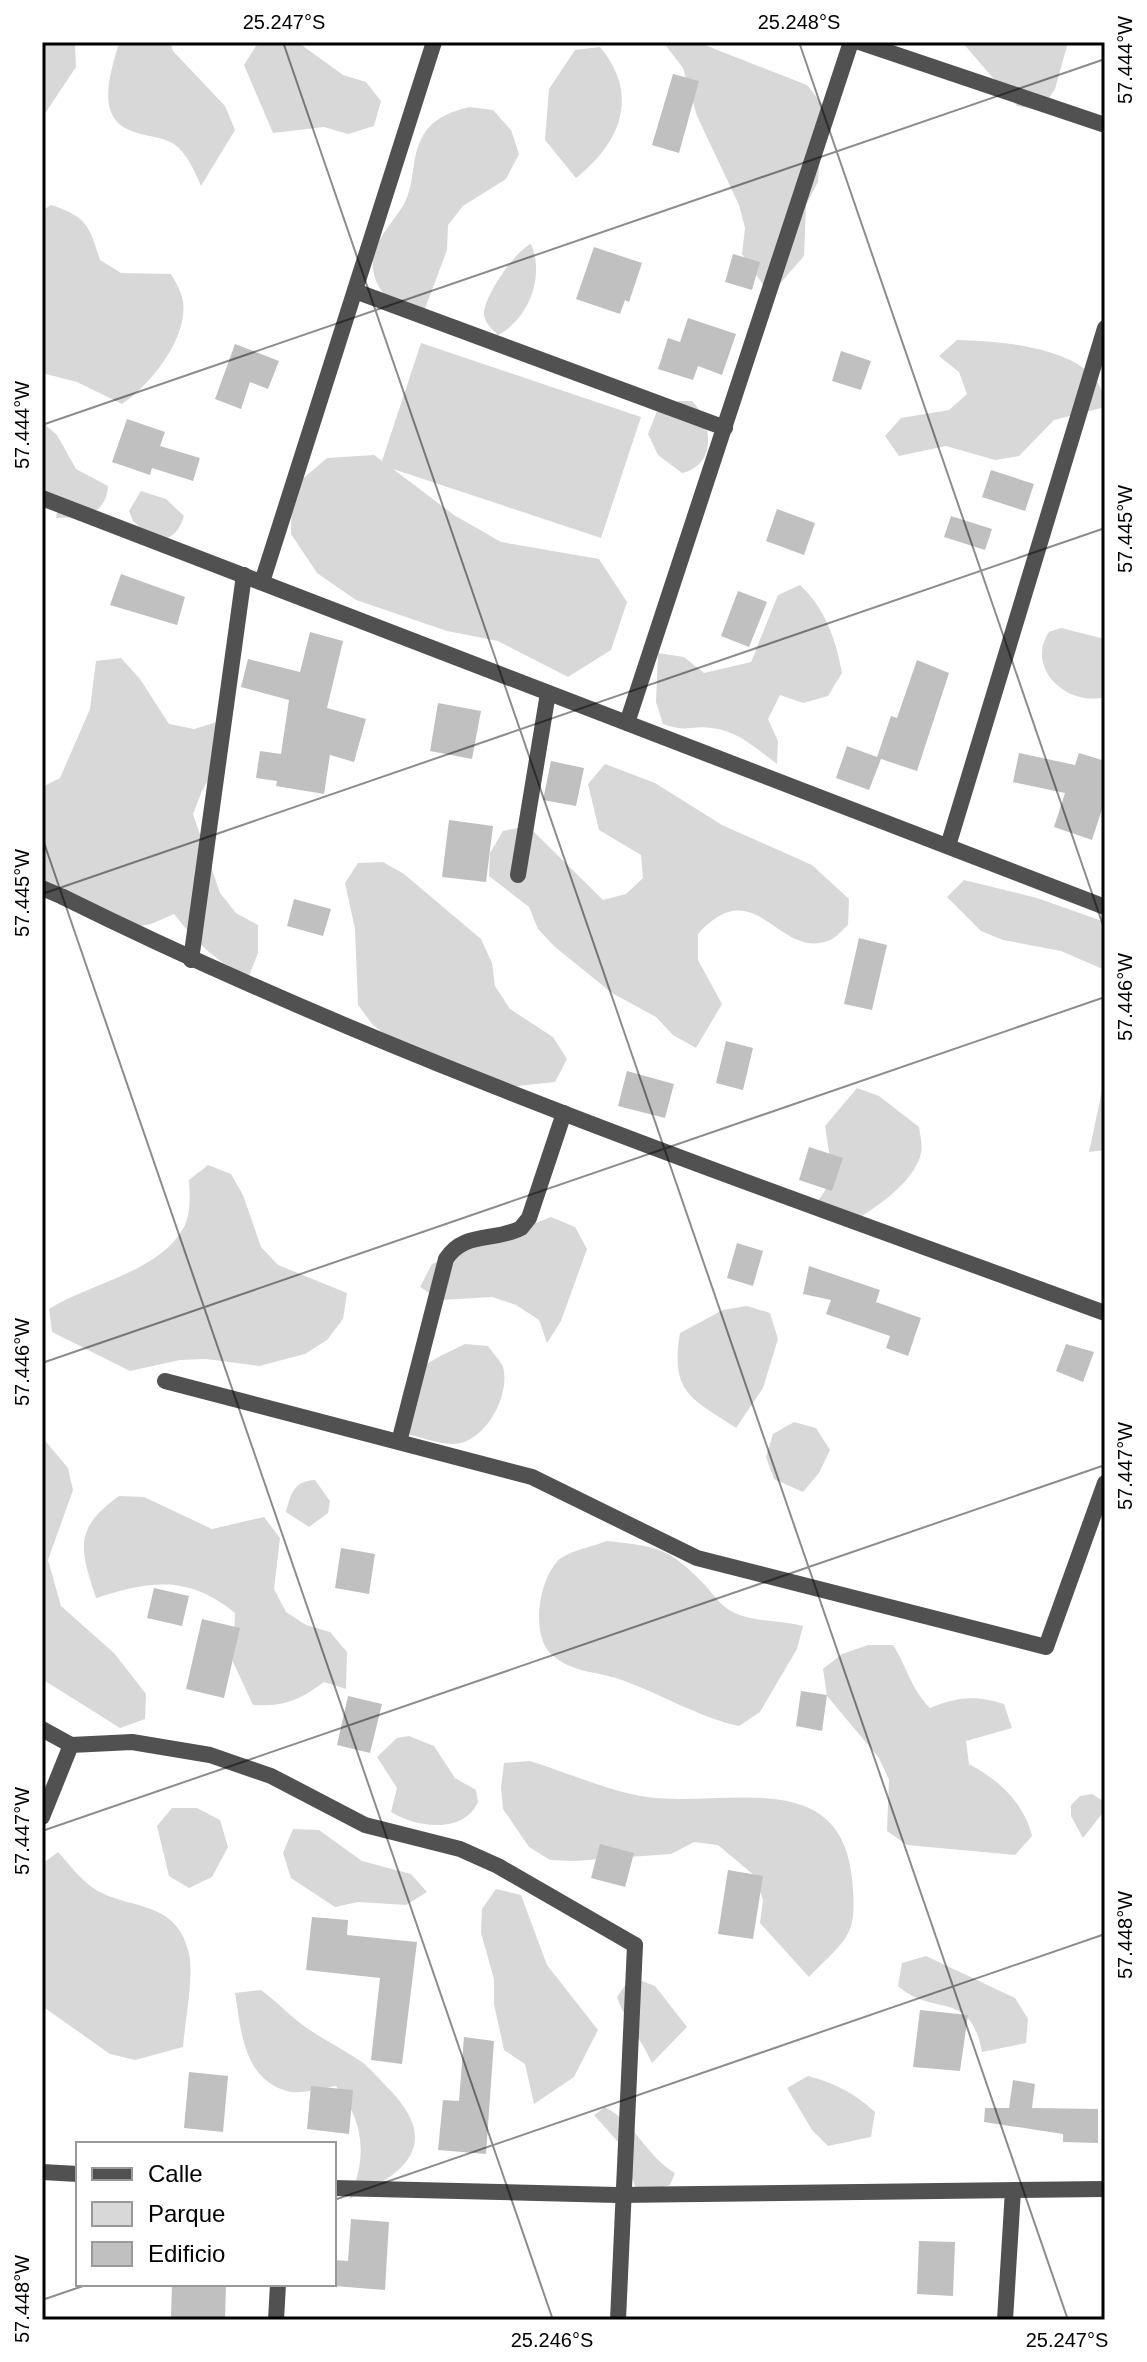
<svg xmlns="http://www.w3.org/2000/svg" width="1147" height="2362" font-family="Helvetica,sans-serif">
<style>
.green{fill:#d8d8d8}
.building{fill:#c0c0c0}
.lines{fill:none;stroke-linecap:round;stroke-linejoin:round}
.service{stroke:#515151;stroke-width:16}
.minor{stroke:#515151;stroke-width:16}
.ticks{fill:none;stroke:#000;stroke-width:2;stroke-opacity:0.45}
.neatline{fill:none;stroke:#000;stroke-width:3}
.ticks-label{font-size:20px;text-anchor:middle;fill:#000}
</style>
<rect width="100%" height="100%" fill="#fff"/>
<path class="green" d="M42,42H75L76,67L42,118Z
M119,42H170L173,51L225,106L235,130L201,186C195,172 187,153 174,144C161,136 146,137 132,131C93,117 112,70 119,42Z
M264,42H293L303,46L343,75L366,82L381,101L374,126L348,134L324,127L273,133L244,65L256,46Z
M663,42H697L807,85L823,105L818,182L806,205L804,256L770,295L742,254L745,228L739,205L697,116L683,68Z
M962,42H1068L1055,89L1041,110L1017,106Z
M600,47C640,95 621,142 576,178L545,140L549,89L575,50Z
M469,107L493,110L511,130L519,154L506,179L463,206L448,225L447,250L423,314L399,311C388,299 375,287 373,269C369,244 394,223 405,202C416,180 410,153 426,131C437,116 452,112 469,107Z
M51,205C87,217 89,225 100,260L121,273L171,274C175,281 180,289 182,297C192,334 150,386 122,404L77,382L42,373V211Z
M531,244C545,276 529,319 498,335C492,329 484,323 484,313C485,295 515,251 531,244Z
M957,340C999,341 1105,347 1105,407L1054,420L1019,456L995,460L946,446L899,456L885,436L901,418L949,410L967,394L959,372L939,356Z
M421,343L641,417L601,538L393,469L454,515L501,542L599,559L627,602L611,650L568,677L498,641L447,631L356,600L317,573L291,534L292,488L327,458L374,455L382,461Z
M679,401H692C713,423 717,465 682,473L658,455L648,434L657,411Z
M42,422L57,435L76,469L108,486C106,517 81,517 56,518L58,505L42,496Z
M141,491L166,499L184,516C179,532 173,537 157,542L133,521L129,511Z
M800,585C825,608 836,640 842,673L828,696L803,703L780,695L768,719L778,741L777,764C757,749 738,731 712,728C690,725 689,733 663,724L656,702L658,653L684,657L704,673L751,662L778,595Z
M1061,628L1105,639V697C1067,707 1025,668 1049,632Z
M121,658L140,679L169,724L194,729L217,722L227,746L202,791L193,814L220,893L236,913L258,925V953L249,976C214,962 197,942 174,914L151,924L128,928L42,893V787L60,778L90,709L96,661Z
M605,764L655,783L722,825L812,865L849,899L848,925C842,930 835,939 828,941C777,959 756,870 698,934V960L722,1004L696,1048L673,1035L656,1017L612,993L555,947L538,929L529,907L489,876L490,853L503,831L528,826L603,900L626,894L643,878L641,855L599,830L588,784Z
M383,862L404,874L481,939L492,963L495,986L510,1009L553,1037L567,1059L555,1082L507,1087L457,1079L431,1070L373,1025L358,1005L355,929L345,883L358,863Z
M964,880L1037,898L1105,922V970L1061,951L1003,940L981,931L947,897Z
M1105,1077V1150L1089,1152Z
M857,1088L879,1096L919,1127C920,1135 923,1146 921,1153C915,1182 874,1210 849,1223L808,1210C840,1183 830,1163 825,1126Z
M208,1165L231,1174L243,1195L261,1247L278,1265L347,1293L343,1319L327,1340L305,1354L259,1366L206,1359L180,1360L130,1371L52,1332L49,1309C90,1283 157,1273 183,1229C191,1215 190,1196 189,1180Z
M551,1217L575,1227L587,1249L561,1321L547,1343L539,1320L516,1305L492,1297L440,1300L420,1287L432,1264Z
M747,1306L770,1313L778,1339L763,1388L736,1428C691,1398 670,1393 680,1333L723,1310Z
M465,1344L488,1346C492,1352 500,1360 503,1367C511,1396 484,1444 453,1444C437,1444 418,1436 403,1433C392,1376 420,1366 465,1344Z
M794,1422L816,1428L830,1450L819,1473L803,1492L774,1479L766,1457L773,1434Z
M42,1437L68,1468L73,1490L48,1560L61,1606L114,1653L146,1694L145,1719L120,1728L42,1679Z
M315,1480L330,1501L328,1513L309,1527L286,1512C291,1493 294,1481 315,1480Z
M119,1496L144,1497L212,1529L264,1517L280,1538L274,1589L286,1612L306,1625L330,1632L347,1652L346,1689L324,1682C300,1700 283,1707 253,1705L233,1662L235,1613C188,1574 149,1581 96,1598C80,1549 73,1529 119,1496Z
M607,1541C659,1547 668,1547 705,1585C713,1594 721,1606 731,1611C752,1623 778,1619 803,1626L797,1649L760,1712L739,1726C697,1717 660,1693 619,1679C595,1671 572,1673 551,1654C530,1635 539,1575 561,1558C573,1550 594,1546 607,1541Z
M868,1645H893C907,1667 911,1689 930,1708C957,1697 976,1695 1004,1704L1012,1728L966,1741L969,1764C999,1780 1024,1803 1032,1836L1015,1855L907,1845L887,1831L889,1780L879,1758L827,1696L823,1669L842,1654Z
M409,1736L434,1746L455,1778L476,1790L478,1802C464,1834 417,1828 391,1812L397,1788L377,1757L397,1738Z
M530,1761C566,1772 611,1792 647,1797C722,1808 841,1764 852,1878C858,1937 848,1937 809,1977L760,1923L763,1900L755,1876L718,1845L694,1842L671,1854L574,1861L550,1860L529,1847L503,1809L501,1787L504,1763Z
M1092,1794L1103,1801L1102,1814L1083,1838L1071,1816V1805L1080,1796Z
M172,1808H197L220,1820L228,1847L212,1877L189,1888L169,1876L157,1826Z
M293,1829L319,1830L362,1861L411,1874L427,1892L406,1905L358,1902L335,1907L291,1878L283,1853Z
M58,1852C70,1865 83,1883 98,1891C133,1910 178,1901 189,1954C194,1977 185,2021 183,2047L135,2060L110,2054L42,2006V1864Z
M496,1889L521,1895L547,1965L598,2030L574,2077L534,2104L525,2064L504,2050L494,2004V1979L481,1933L482,1909Z
M926,1956L1015,1998L1028,2019L1026,2043L982,2052C970,1988 934,2018 898,1986L902,1963Z
M631,1977L655,1986L687,2027L652,2063C641,2039 625,2021 617,1997Z
M261,1990C276,2001 289,2015 304,2026C322,2039 343,2049 362,2062C371,2069 380,2080 388,2088C443,2144 406,2174 349,2199C368,2157 364,2121 336,2086C322,2088 300,2095 287,2091C243,2079 241,2029 235,1993Z
M808,2076C835,2083 854,2093 875,2112L871,2137L828,2146L812,2130L787,2088Z
M605,2107C635,2123 647,2157 675,2173L670,2185L638,2194L619,2143L594,2115Z"/>
<path class="building" d="M673,74L699,81L679,153L652,145Z
M594,247L642,263L629,302L625,300L620,314L576,299Z
M733,254L760,262L752,290L725,282Z
M688,318L736,334L722,375L698,366L693,380L658,369L668,338L680,342Z
M235,344L279,361L268,389L250,382L241,409L215,399Z
M841,351L871,361L861,390L832,381Z
M127,419L165,432L160,446L200,458L193,481L152,468L150,475L112,462Z
M991,470L1034,484L1025,511L982,497Z
M777,509L815,523L804,555L766,541Z
M951,516L992,529L985,550L944,537Z
M121,574L185,597L177,625L110,605Z
M738,591L767,602L749,647L721,636Z
M310,632L343,641L327,708L366,719L354,762L330,755L324,794L276,786L277,781L256,778L260,751L281,754L289,700L241,687L248,659L300,672Z
M917,660L949,673L917,771L881,759L869,790L836,778L847,746L877,757L891,716L897,718Z
M438,703L481,711L472,759L430,751Z
M1019,753L1075,765L1079,753L1105,761V800L1092,840L1054,827L1065,793L1013,782Z
M551,761L584,768L576,806L543,800Z
M449,820L493,826L486,882L442,877Z
M294,899L331,909L323,936L287,926Z
M859,938L887,945L872,1010L844,1004Z
M726,1041L753,1048L743,1090L716,1083Z
M627,1071L674,1084L665,1118L618,1106Z
M809,1147L843,1158L832,1191L799,1180Z
M737,1243L763,1251L753,1286L727,1278Z
M809,1266L880,1290L876,1302L921,1318L908,1356L886,1348L890,1336L826,1314L831,1300L803,1294Z
M1066,1344L1094,1352L1083,1382L1056,1371Z
M341,1548L375,1554L369,1594L335,1588Z
M154,1588L189,1596L182,1626L147,1618Z
M202,1619L240,1628L224,1698L186,1689Z
M801,1691L827,1695L822,1731L796,1726Z
M348,1696L382,1704L370,1753L337,1745Z
M600,1844L634,1853L625,1887L591,1878Z
M728,1870L763,1876L753,1939L718,1934Z
M312,1917L348,1920L347,1935L417,1942L402,2064L371,2060L380,1978L306,1970Z
M920,2010L968,2015L960,2071L913,2067Z
M464,2037L494,2041L486,2154L438,2150L443,2100L459,2101Z
M189,2072L228,2076L223,2132L184,2128Z
M1013,2080L1035,2084L1032,2108L1098,2109V2143L1063,2142V2134L984,2122L985,2108H1009Z
M311,2086L353,2090L349,2134L307,2129Z
M351,2219L389,2222L385,2290L334,2286V2260L348,2261Z
M919,2241L955,2242L953,2296L917,2294Z
M172,2284H226L225,2319L171,2317Z"/>
<g class="lines">
<path class="service" d="M355,291L725,428
M627,723L851,42
M948,846L1105,328
M518,875L548,693
M42,888L63,897
M191,960L244,575
M165,1381L532,1477L697,1558L1046,1647L1105,1483
M399,1442L446,1259C464,1231 494,1242 521,1228L529,1218L564,1113
M276,2320L278,2284
M618,2320L635,1945
M1005,2320L1013,2190"/>
<path class="minor" d="M859,42L1105,125
M42,498L1105,907
M262,582L434,42
M63,897C398,1063 755,1184 1105,1313
M42,1729L71,1745L42,1817
M71,1745L132,1742L210,1755L271,1776L365,1825L460,1849L498,1866L635,1945
M42,2172L78,2174
M334,2188L617,2195L1105,2189"/>
</g>
<path class="ticks" d="M283,42L1068,2320M799,42L1105,931M42,425L1105,59M42,837L553,2320M42,894L1105,528M42,1363L1105,997M42,1831L1105,1465M334,2200L1105,1934M42,2300L89,2284"/>
<rect width="1147" height="2362" fill="none" stroke="#ffffff" stroke-width="88"/>
<rect x="76" y="2142" width="260" height="144" fill="#ffffff" stroke="#999999" stroke-width="2"/>
<rect x="92" y="2168" width="40" height="12" fill="#515151" stroke="#999999" stroke-width="2"/>
<text x="148" y="2182" font-size="24" fill="#000000">Calle</text>
<rect x="92" y="2202" width="40" height="24" fill="#d8d8d8" stroke="#999999" stroke-width="2"/>
<text x="148" y="2222" font-size="24" fill="#000000">Parque</text>
<rect x="92" y="2242" width="40" height="24" fill="#c0c0c0" stroke="#999999" stroke-width="2"/>
<text x="148" y="2262" font-size="24" fill="#000000">Edificio</text>
<rect x="44" y="44" width="1059" height="2274" class="neatline"/>
<g class="ticks-label">
<text x="284" y="29">25.247°S</text>
<text x="799" y="29">25.248°S</text>
<text transform="translate(1125 60) rotate(-90)" y="7">57.444°W</text>
<text transform="translate(22 425) rotate(-90)" y="7">57.444°W</text>
<text transform="translate(1125 529) rotate(-90)" y="7">57.445°W</text>
<text transform="translate(22 893) rotate(-90)" y="7">57.445°W</text>
<text transform="translate(1125 997) rotate(-90)" y="7">57.446°W</text>
<text transform="translate(22 1362) rotate(-90)" y="7">57.446°W</text>
<text transform="translate(1125 1466) rotate(-90)" y="7">57.447°W</text>
<text transform="translate(22 1831) rotate(-90)" y="7">57.447°W</text>
<text transform="translate(1125 1935) rotate(-90)" y="7">57.448°W</text>
<text transform="translate(22 2299) rotate(-90)" y="7">57.448°W</text>
<text x="552" y="2347">25.246°S</text>
<text x="1067" y="2347">25.247°S</text>
</g>
</svg>
